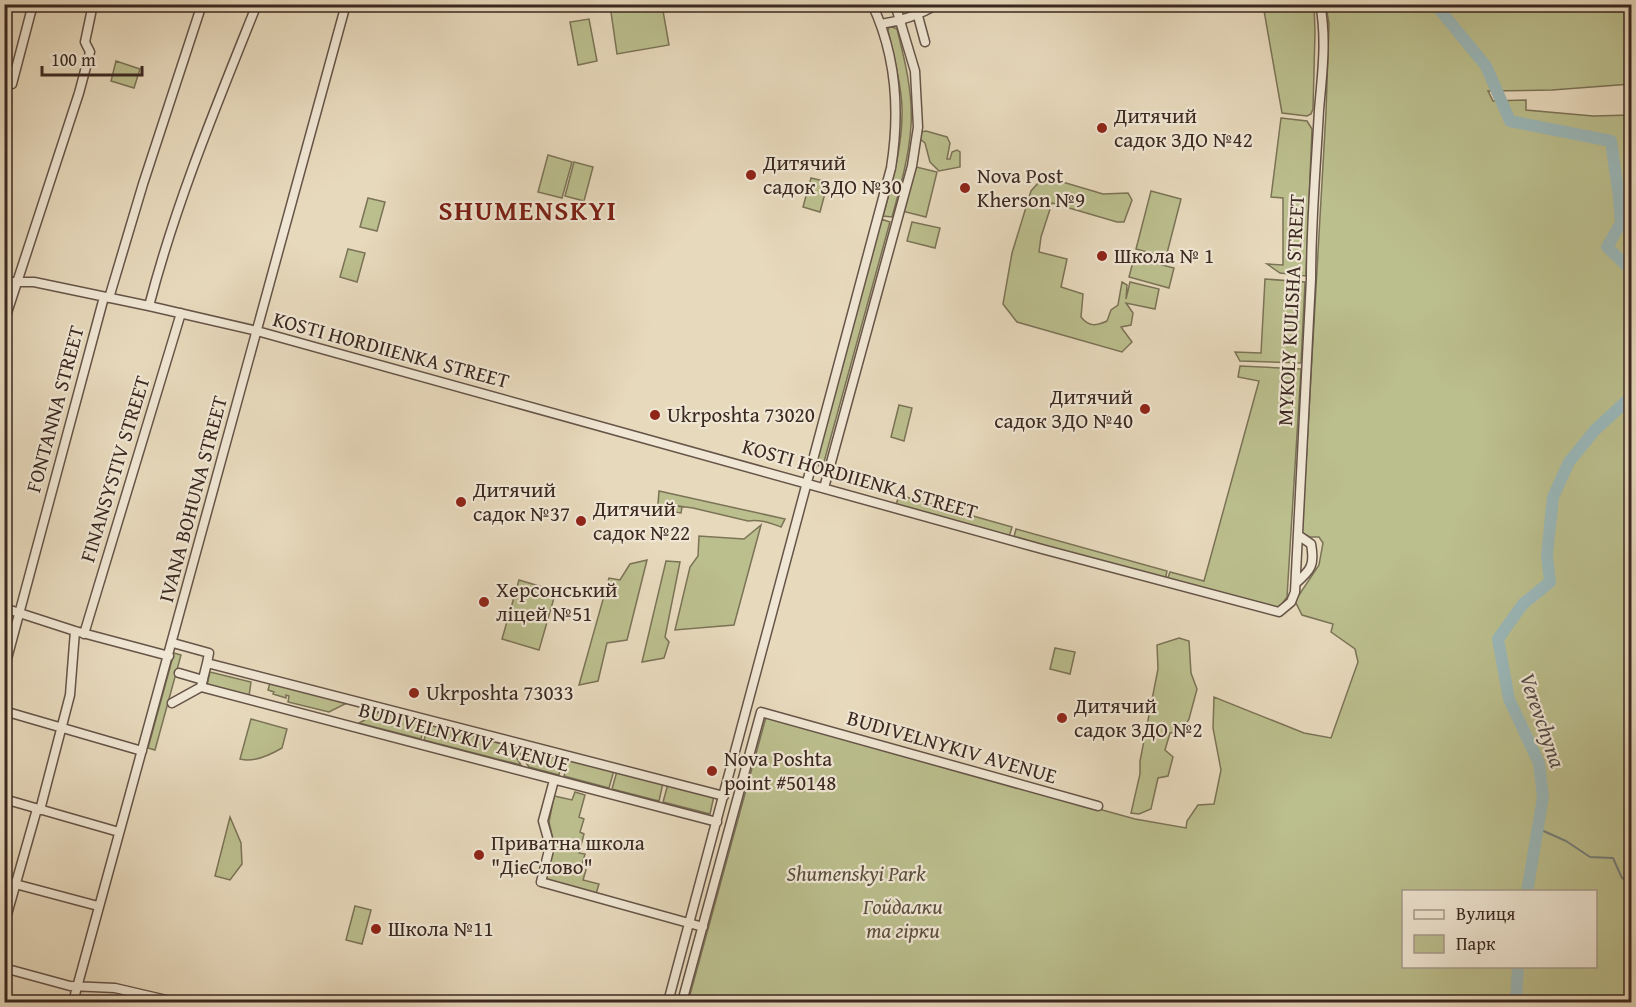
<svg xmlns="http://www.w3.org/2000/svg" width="1636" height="1007" font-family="'Gentium Book Plus',serif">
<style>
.green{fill:#bbbe8d;stroke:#7b7357;stroke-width:1.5;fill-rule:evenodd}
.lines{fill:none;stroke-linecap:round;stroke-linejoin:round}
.stream{stroke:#747e7d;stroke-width:2}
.river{stroke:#9ab8ba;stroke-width:12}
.minor-casing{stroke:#665448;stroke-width:11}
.minor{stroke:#efe6d3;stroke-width:8}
.poi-dot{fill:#8f2418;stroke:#efe6d3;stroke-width:2}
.labels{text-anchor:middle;stroke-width:4.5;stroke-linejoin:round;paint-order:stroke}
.poi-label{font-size:21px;fill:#3b2821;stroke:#efe6d3;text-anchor:start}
.street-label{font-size:21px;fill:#3b2821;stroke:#efe6d3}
.park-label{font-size:21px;font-style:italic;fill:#5b4e3c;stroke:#efe6d3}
.water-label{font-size:22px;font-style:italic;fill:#534c47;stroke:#efe6d3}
.district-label{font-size:27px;font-weight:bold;letter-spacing:1.5px;fill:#7a1f14;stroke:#efe6d3}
</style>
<rect width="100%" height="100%" fill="#e7d9bc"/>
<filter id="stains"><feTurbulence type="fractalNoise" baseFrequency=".00333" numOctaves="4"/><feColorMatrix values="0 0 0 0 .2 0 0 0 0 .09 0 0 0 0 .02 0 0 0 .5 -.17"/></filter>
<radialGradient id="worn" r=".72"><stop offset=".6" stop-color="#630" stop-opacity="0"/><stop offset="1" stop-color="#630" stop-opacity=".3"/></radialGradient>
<path class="green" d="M610,5H662L669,45L617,54Z
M1263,5H1314L1315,32L1313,109L1311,114L1307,116L1282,113Z
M1326,5H1631V84L1552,90L1488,91L1493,101L1526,100V110L1593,116L1631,115V1002H688L766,717L1135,819L1186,828L1187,821L1198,805L1214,804L1221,770L1213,728L1214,697L1304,733L1331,738L1358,662L1355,649L1331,632L1333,624L1302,615L1295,601L1319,565L1323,543L1319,537H1310L1302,533L1326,112L1329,24ZM1404,892H1596V966H1404Z
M589,19L597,61L578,65L570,22Z
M890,26L897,29C905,61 913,93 911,126C909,157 900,188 892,217L883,216C893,180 903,144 902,107C901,81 893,55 888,30Z
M116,61L140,69L134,88L111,81Z
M1281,118L1307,121L1312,129L1306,276L1280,273L1267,264L1283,265V198L1271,197Z
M926,131L947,137L950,143L947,159H950L952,152L957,150L960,152V167L939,171L930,162L925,143L920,139L921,132Z
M548,155L572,162L562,198L538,192Z
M574,162L593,167L584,201L565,196Z
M912,166L937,172L926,217L902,211Z
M811,178L828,182L820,212L803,207Z
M1049,178L1103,194L1128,193L1132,200L1124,222H1117L1052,203L1041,237L1039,252L1067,259L1061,287L1083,294L1081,317C1089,327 1096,326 1107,321L1111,310L1118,305L1122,282L1127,285L1126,299L1130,282L1159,289L1155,309L1126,303L1133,313L1131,325L1121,327L1132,342L1122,352L1017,322L1003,304L1012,253L1031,191L1040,181Z
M1151,191L1181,199L1166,257L1136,249Z
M368,198L385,202L377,231L360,227Z
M881,219L890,222L824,462L819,466L816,461Z
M912,222L940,228L935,248L907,241Z
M348,249L365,253L357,282L340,277Z
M1134,258L1174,268L1169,288L1129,277Z
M1265,279L1305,282L1301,363L1240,361L1235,352L1261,353Z
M1240,366L1301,369L1287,597L1279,608L1167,580L1170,572L1204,581L1259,381L1238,377Z
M899,405L912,408L904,441L891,437Z
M659,491L785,519L781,527C770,523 760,519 748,521L693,508L671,505L682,507L681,513L668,511L667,514L657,517Z
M899,495L1012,527L1009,537L896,505Z
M761,525L734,625L675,630L690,567L698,556L699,536L744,539Z
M1016,529L1167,571L1165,580L1014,537Z
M647,560L627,640L607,643L598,681L579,685L609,578L620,580L630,564Z
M666,561L680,562L665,637L669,642L664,658L642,662Z
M519,580L556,591L539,650L502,639Z
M1179,638L1189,641L1191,673L1197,689L1189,719L1182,731L1170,733L1165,750L1173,757L1168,776L1158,778L1151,809L1139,814L1131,813L1140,774V761L1158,669L1157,645Z
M1055,648L1075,652L1070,674L1050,669Z
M174,653L181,655L155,750L148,748Z
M210,672L251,682L249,696L207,685Z
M270,683L347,703L329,712L288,702L289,696L286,695V698L273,694L274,692L268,690Z
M381,711L425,722L421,739L359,723Z
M251,719L287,729L282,748C270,755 253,763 240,759Z
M429,723L508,744L521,765L424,740Z
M514,745L563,757L559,775L529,767Z
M569,758L614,770L609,788L564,776Z
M617,771L663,783L659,801L612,789Z
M668,784L714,796L710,814L663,802Z
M575,792L585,795L579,817L584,819L580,832L584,834L579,853L585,854L581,868L586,870L583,880L599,884L596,894L545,879L554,844L549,822L554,796L572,800Z
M230,817L241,843L242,864L230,880L215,876Z
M355,906L371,910L362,944L346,940Z"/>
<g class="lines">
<path class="stream" d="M1539,829L1566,841L1590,857L1613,858L1622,878L1632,882"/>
<path class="river" d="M1435,4L1486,66L1510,121L1611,141L1619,197L1621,223L1607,247L1629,268L1632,279
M1527,892L1543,797L1539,763L1509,699L1498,639L1523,604L1550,582L1547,555L1553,497L1569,462L1595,430L1632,396
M1516,1002L1518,966"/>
<defs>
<path id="minor" d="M918,16L925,42
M881,24C903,21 919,15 938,4
M12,84L33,4
M4,282H34L149,306L257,331L1042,549L1279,612L1291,602L1295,592L1311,279C1311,222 1316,166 1319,110C1322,75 1327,39 1320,4
M109,298L143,184L202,4
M149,306C176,202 217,104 257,4
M4,322L79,93L90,52L85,42L93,4
M824,488L912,166L918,127L915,71L895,4
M1296,583C1311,570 1315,565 1311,544L1298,535
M4,608L75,631L169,656
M84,634L181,313
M173,643L209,653L207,663L724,796
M207,663L201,687L717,822
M4,670L104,297
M179,673L203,680
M172,703L201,687
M4,711L142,751
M554,780L543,821L550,846L541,882L703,927
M4,799L119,832
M40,810L70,695L75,631
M4,881L98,906
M4,925L37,809
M4,968L70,986L115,988L175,1002
M73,1002L346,4
M668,1002L891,168C900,112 897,57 872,4
M682,1002L761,712L1098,806"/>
</defs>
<use href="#minor" class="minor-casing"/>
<use href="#minor" class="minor"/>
</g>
<g class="poi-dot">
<circle cx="1102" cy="128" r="6"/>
<circle cx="751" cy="175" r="6"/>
<circle cx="965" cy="188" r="6"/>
<circle cx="1102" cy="256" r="6"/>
<circle cx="1145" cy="409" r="6"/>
<circle cx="655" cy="415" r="6"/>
<circle cx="461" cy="502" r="6"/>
<circle cx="581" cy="521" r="6"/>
<circle cx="484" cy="602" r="6"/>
<circle cx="414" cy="693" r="6"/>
<circle cx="1062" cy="718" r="6"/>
<circle cx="712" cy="771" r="6"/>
<circle cx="479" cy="855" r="6"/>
<circle cx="376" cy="929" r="6"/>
</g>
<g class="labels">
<g class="poi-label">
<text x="1114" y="123">Дитячий<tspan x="1114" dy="24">садок ЗДО №42</tspan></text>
<text x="763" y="170">Дитячий<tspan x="763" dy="24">садок ЗДО №30</tspan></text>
<text x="977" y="183">Nova Post<tspan x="977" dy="24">Kherson №9</tspan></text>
<text x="1114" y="263">Школа № 1</text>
<text x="1133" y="404" text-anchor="end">Дитячий<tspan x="1133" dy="24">садок ЗДО №40</tspan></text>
<text x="667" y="422">Ukrposhta 73020</text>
<text x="473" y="497">Дитячий<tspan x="473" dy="24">садок №37</tspan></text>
<text x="593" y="516">Дитячий<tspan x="593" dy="24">садок №22</tspan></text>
<text x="496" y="597">Херсонський<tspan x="496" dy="24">ліцей №51</tspan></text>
<text x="426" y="700">Ukrposhta 73033</text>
<text x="1074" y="713">Дитячий<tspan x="1074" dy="24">садок ЗДО №2</tspan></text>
<text x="724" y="766">Nova Poshta<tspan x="724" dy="24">point #50148</tspan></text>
<text x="491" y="850">Приватна школа<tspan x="491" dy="24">"ДієСлово"</tspan></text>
<text x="388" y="936">Школа №11</text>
</g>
<g class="street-label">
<text transform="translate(1291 310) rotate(-87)" y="7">MYKOLY KULISHA STREET</text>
<text transform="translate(391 350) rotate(15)" y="7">KOSTI HORDIIENKA STREET</text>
<text transform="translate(55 409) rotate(-75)" y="7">FONTANNA STREET</text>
<text transform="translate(115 469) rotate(-73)" y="7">FINANSYSTIV STREET</text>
<text transform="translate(860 479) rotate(16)" y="7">KOSTI HORDIIENKA STREET</text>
<text transform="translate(193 499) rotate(-75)" y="7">IVANA BOHUNA STREET</text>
<text transform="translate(464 737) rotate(15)" y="7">BUDIVELNYKIV AVENUE</text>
<text transform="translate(952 747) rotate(16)" y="7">BUDIVELNYKIV AVENUE</text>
</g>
<g class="park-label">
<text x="856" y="881">Shumenskyi Park</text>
<text x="903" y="914">Гойдалки<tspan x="903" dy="24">та гірки</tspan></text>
</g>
<g class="water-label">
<text transform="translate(1543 720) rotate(71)" y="8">Verevchyna</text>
</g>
<g class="district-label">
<text x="528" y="220">SHUMENSKYI</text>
</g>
</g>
<rect width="1636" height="1007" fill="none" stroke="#e7d9bc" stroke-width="24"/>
<rect x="6" y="6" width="1624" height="995" fill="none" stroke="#3b2821" stroke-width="3"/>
<rect x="12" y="12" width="1612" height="983" fill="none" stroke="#3b2821" stroke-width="1.5"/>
<rect x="1402" y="890" width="195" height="78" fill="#efe6d3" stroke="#a79a8c" stroke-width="1.5"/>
<rect x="1414" y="910" width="30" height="9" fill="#efe6d3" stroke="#a79a8c" stroke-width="1.5"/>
<text x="1456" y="920" font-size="18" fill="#3b2821">Вулиця</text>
<rect x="1414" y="935" width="30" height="18" fill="#bbbe8d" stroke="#a79a8c" stroke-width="1.5"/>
<text x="1456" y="950" font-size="18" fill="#3b2821">Парк</text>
<path d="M42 66v9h100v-9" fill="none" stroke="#3b2821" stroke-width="3"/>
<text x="51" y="66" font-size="18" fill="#3b2821" stroke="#efe6d3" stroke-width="4.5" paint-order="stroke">100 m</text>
<rect width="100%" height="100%" filter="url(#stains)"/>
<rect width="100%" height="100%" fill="url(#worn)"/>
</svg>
